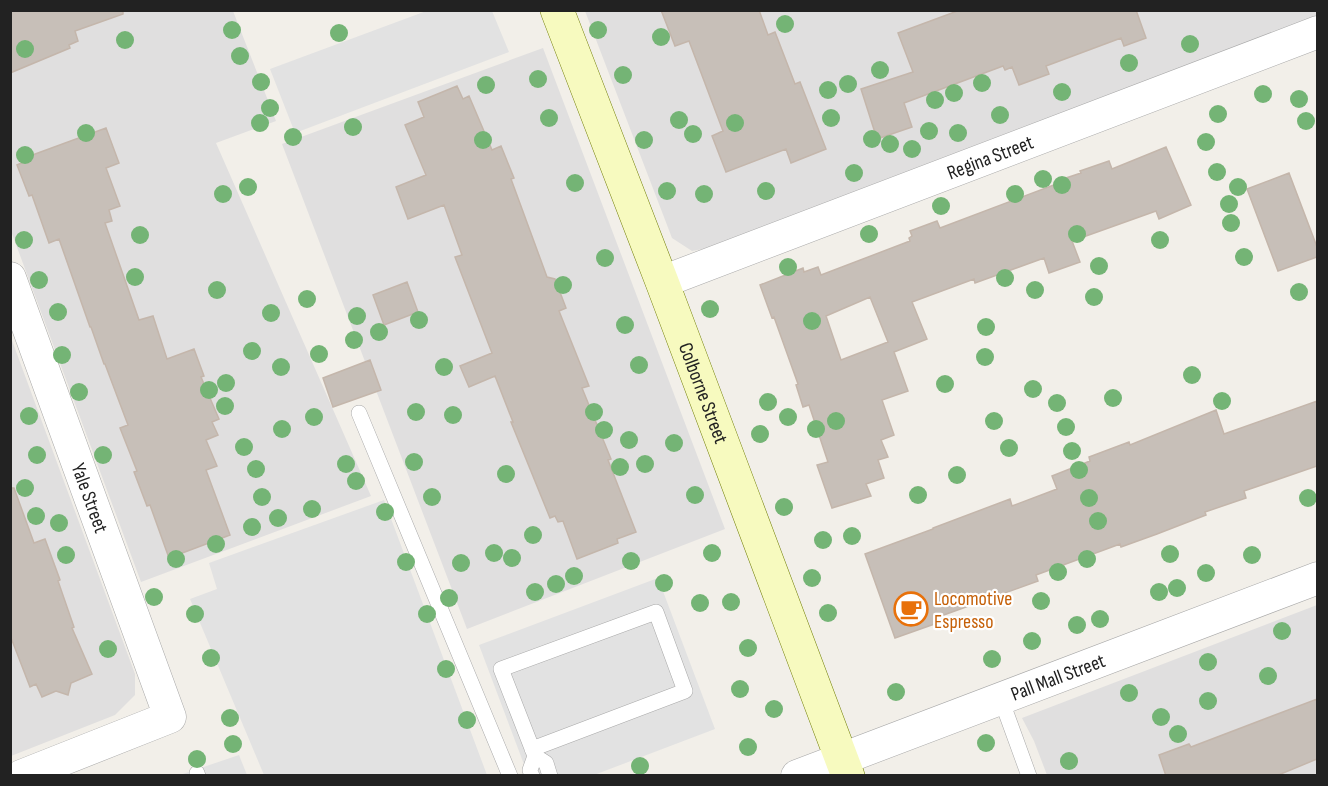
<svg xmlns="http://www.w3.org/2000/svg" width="1328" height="786" font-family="'Sofia Sans Condensed',sans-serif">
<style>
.residential{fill:#e0dfdf}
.parking{fill:#e2e2e2}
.building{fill:#c7bfb8;stroke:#c4b6ab;stroke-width:1.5;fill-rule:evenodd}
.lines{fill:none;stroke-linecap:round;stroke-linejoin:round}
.lane-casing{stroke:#a9a9a9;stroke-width:16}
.street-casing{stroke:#a9a9a9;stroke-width:33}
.secondary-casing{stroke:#707d05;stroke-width:34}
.lane{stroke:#fff;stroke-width:15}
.street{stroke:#fff;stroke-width:32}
.secondary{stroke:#f7fabf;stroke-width:33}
.tree{fill:#74b475}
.labels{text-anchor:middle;stroke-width:4.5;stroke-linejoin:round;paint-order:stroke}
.street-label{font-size:20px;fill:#222;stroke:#fff}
.food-label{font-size:20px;fill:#c56008;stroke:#fff;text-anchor:start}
</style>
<rect width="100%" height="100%" fill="#f2efe9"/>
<path class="residential" d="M1317,10L1318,15L719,246L692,251L672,238L585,11Z
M11,11H233L276,121L216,143L371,496L141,582L11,231Z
M543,48L725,529L467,629L282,144Z
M10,335L135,674V695L115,715L11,756Z
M1317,605V775H1047L1034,741L1022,718Z"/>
<path class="parking" d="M429,10L492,11L509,52L295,133L270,69Z
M384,500L487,775H264L190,599L217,589L209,563Z
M658,578L715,729L594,775H528L479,645Z
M239,755L247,775L177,776Z"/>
<path class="building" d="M10,10H123V14L75,31L78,41L69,45L70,48L10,73Z
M661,10H759L768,35L775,32L795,84L800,82L826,149L791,163L786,149L726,172L712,136L723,131L689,41L675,46Z
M960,10H1136L1146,38L1124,46L1121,38L1046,66L1049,74L1019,85L1012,67L1005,70L1003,66L904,103L912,127L877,139L861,89L913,72L898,33Z
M457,86L463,99L469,96L492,150L501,146L514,178L511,179L547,277L555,279L566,308L559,311L589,386L582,388L611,459L608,460L636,532L617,539L618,543L577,559L563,521L558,522L555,516L550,518L511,422H513L495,376L469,387L460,366L492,353L455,257L462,255L444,205L408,219L396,187L426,175L405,125L424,117L418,102Z
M106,128L119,163L106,168L120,206L109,210L112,221L105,223L139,320L153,316L167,359L194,349L204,376L201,377L219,419L212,422L218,435L206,440L217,466L206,470L230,535L169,558L150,505L147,506L134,472L137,471L120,428L128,425L105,364H104L91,327H90L59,239L49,243L32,195L29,196L17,165L28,160L27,157Z
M1166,147L1191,205L1159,219L1156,211L1072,241L1080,262L1049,273L1044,258L975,283L974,279L912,302L927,339L894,352L908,391L882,400L894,435L881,440L888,457L878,460L884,478L866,484L871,496L832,508L817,465L828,462L809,405L803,407L796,385L798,384L774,317L772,318L760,285L803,268L804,272L818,267L821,275L910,241L909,238L912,236L910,231L937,221L940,228L1067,180L1066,178L1081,173L1080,171L1109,161L1112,169ZM870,297L888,342L841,360L826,316Z
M1289,173L1317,247V257L1278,271L1247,189Z
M407,282L418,312L384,325L373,295Z
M370,360L381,390L333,407L323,378Z
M1317,401V466L1244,491L1246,498L1205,512L1206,515L1157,534L1121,547L1120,544L1036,575L1038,581L941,616L943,621L895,638L865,554L933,529V528L1010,499L1012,506L1057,489L1052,476L1090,461L1089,457L1129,442L1130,445L1216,410L1224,434Z
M10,488H14L34,543L45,539L60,580L58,581L74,627L72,628L92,674L71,683L68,695L56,691L42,697L36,684L30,687L10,635Z
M1317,699V759L1276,776H1166L1159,755L1189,744L1191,747Z"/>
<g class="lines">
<defs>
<path id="lane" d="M359,413L510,776
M1001,699L1029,776
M532,749L685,691L656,612L501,669L535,756
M197,773L198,776
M532,776L530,770L535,756L546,763L550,776"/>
<g id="street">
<path id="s1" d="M10,278L170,717L21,776"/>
<path id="s2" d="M662,282L1318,32"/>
<path id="s3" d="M797,776L1318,578"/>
</g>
<g id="secondary">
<path id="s4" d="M557,10L662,282L848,776"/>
</g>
</defs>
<use href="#lane" class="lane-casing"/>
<use href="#street" class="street-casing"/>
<use href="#secondary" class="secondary-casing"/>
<use href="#lane" class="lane"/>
<use href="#street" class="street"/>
<use href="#secondary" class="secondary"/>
</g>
<g class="tree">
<circle cx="785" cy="24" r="9"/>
<circle cx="232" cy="30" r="9"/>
<circle cx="598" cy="30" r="9"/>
<circle cx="339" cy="33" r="9"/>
<circle cx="661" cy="37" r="9"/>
<circle cx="125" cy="40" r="9"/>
<circle cx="1190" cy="44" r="9"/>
<circle cx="25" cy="49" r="9"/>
<circle cx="240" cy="56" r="9"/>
<circle cx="1129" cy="63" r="9"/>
<circle cx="880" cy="70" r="9"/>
<circle cx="623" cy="75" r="9"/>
<circle cx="538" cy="79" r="9"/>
<circle cx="261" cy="82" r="9"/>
<circle cx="982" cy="83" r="9"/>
<circle cx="848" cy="84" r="9"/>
<circle cx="486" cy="85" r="9"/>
<circle cx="828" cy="90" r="9"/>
<circle cx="1062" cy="92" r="9"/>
<circle cx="954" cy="93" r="9"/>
<circle cx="1263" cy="94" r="9"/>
<circle cx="1299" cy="99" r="9"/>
<circle cx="935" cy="100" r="9"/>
<circle cx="270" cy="108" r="9"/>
<circle cx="1218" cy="114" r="9"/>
<circle cx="1000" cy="115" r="9"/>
<circle cx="549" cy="118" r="9"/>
<circle cx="831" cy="118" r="9"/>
<circle cx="679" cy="120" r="9"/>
<circle cx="1306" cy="121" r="9"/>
<circle cx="260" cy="123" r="9"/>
<circle cx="735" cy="123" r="9"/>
<circle cx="353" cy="127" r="9"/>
<circle cx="929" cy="131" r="9"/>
<circle cx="86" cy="133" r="9"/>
<circle cx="958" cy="133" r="9"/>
<circle cx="693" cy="134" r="9"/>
<circle cx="293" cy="137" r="9"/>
<circle cx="872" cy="139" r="9"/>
<circle cx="483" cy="140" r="9"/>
<circle cx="644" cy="140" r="9"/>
<circle cx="1206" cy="142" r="9"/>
<circle cx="890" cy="144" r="9"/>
<circle cx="912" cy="149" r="9"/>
<circle cx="25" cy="155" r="9"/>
<circle cx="1217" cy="172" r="9"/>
<circle cx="854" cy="173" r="9"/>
<circle cx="1043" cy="179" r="9"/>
<circle cx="575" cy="183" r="9"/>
<circle cx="1062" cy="185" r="9"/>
<circle cx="248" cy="187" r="9"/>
<circle cx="1238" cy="187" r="9"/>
<circle cx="667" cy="191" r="9"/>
<circle cx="766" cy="191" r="9"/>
<circle cx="223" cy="194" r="9"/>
<circle cx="704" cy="194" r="9"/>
<circle cx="1015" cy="194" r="9"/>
<circle cx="1229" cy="204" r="9"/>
<circle cx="941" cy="206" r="9"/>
<circle cx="1231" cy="223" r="9"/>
<circle cx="869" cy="234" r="9"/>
<circle cx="1077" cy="234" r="9"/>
<circle cx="140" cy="235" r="9"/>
<circle cx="24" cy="240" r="9"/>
<circle cx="1160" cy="240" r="9"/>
<circle cx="1244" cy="257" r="9"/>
<circle cx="605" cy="258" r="9"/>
<circle cx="1099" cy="266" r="9"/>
<circle cx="788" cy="267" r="9"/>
<circle cx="135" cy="277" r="9"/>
<circle cx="1005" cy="278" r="9"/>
<circle cx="39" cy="280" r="9"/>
<circle cx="563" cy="285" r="9"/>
<circle cx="217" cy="290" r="9"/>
<circle cx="1035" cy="290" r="9"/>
<circle cx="1299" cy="292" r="9"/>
<circle cx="1094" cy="297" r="9"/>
<circle cx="307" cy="299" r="9"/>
<circle cx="710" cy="309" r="9"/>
<circle cx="58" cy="312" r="9"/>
<circle cx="271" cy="313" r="9"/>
<circle cx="357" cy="316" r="9"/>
<circle cx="419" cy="320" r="9"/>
<circle cx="812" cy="321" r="9"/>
<circle cx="625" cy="325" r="9"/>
<circle cx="986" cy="327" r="9"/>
<circle cx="379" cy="332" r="9"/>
<circle cx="354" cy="340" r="9"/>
<circle cx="252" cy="351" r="9"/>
<circle cx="319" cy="354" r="9"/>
<circle cx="62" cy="355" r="9"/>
<circle cx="985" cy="357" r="9"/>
<circle cx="639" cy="365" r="9"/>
<circle cx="281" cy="367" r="9"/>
<circle cx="444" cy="367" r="9"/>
<circle cx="1192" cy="375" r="9"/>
<circle cx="226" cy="383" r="9"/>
<circle cx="945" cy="384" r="9"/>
<circle cx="1033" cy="389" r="9"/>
<circle cx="209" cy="390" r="9"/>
<circle cx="79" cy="392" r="9"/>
<circle cx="1113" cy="398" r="9"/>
<circle cx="1222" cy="401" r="9"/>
<circle cx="768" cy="402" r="9"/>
<circle cx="1057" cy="403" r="9"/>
<circle cx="225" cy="406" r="9"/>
<circle cx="416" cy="412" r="9"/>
<circle cx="594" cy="412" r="9"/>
<circle cx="453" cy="415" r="9"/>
<circle cx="29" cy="416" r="9"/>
<circle cx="314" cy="417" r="9"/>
<circle cx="788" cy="417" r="9"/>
<circle cx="836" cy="421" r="9"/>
<circle cx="994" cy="421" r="9"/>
<circle cx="1066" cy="427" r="9"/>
<circle cx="282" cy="429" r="9"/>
<circle cx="816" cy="429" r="9"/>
<circle cx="604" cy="430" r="9"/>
<circle cx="760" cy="434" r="9"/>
<circle cx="629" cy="440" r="9"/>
<circle cx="674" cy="443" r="9"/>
<circle cx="244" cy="447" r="9"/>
<circle cx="1009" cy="448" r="9"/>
<circle cx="1072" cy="451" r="9"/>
<circle cx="37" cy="455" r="9"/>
<circle cx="103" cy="455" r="9"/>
<circle cx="414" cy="462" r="9"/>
<circle cx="346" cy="464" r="9"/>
<circle cx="645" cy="464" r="9"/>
<circle cx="620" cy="467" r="9"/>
<circle cx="256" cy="469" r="9"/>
<circle cx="1079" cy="470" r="9"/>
<circle cx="506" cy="474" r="9"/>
<circle cx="957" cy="475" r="9"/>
<circle cx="356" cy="481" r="9"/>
<circle cx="25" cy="488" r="9"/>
<circle cx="695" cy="495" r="9"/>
<circle cx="918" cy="495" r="9"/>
<circle cx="262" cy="497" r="9"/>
<circle cx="432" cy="497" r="9"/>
<circle cx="1089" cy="498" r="9"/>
<circle cx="1308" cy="498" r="9"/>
<circle cx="784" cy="507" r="9"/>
<circle cx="312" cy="509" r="9"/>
<circle cx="385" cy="512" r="9"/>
<circle cx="36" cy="516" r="9"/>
<circle cx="278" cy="518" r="9"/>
<circle cx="1098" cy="521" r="9"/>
<circle cx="59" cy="523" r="9"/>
<circle cx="252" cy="527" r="9"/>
<circle cx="533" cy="535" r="9"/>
<circle cx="852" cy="536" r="9"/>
<circle cx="823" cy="540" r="9"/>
<circle cx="216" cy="544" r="9"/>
<circle cx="494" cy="553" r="9"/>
<circle cx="712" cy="553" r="9"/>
<circle cx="1170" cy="554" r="9"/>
<circle cx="66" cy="555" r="9"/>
<circle cx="1252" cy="555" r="9"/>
<circle cx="512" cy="558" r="9"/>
<circle cx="176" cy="559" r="9"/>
<circle cx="1087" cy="559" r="9"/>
<circle cx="631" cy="561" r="9"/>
<circle cx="406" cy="562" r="9"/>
<circle cx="461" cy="563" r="9"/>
<circle cx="1058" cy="572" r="9"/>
<circle cx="1206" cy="573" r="9"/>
<circle cx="574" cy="576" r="9"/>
<circle cx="812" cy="578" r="9"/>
<circle cx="664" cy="583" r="9"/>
<circle cx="556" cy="584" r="9"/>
<circle cx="1177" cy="588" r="9"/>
<circle cx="535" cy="592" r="9"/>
<circle cx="1159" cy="592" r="9"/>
<circle cx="154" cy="597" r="9"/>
<circle cx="449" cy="598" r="9"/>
<circle cx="1041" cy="601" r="9"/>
<circle cx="731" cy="602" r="9"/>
<circle cx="700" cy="603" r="9"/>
<circle cx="828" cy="613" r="9"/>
<circle cx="195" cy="614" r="9"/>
<circle cx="427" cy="614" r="9"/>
<circle cx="1100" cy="619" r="9"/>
<circle cx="1077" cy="625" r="9"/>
<circle cx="1282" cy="631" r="9"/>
<circle cx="1032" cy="641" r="9"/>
<circle cx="748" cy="648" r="9"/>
<circle cx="108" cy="649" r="9"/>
<circle cx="211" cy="658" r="9"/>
<circle cx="992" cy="659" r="9"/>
<circle cx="1208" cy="662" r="9"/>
<circle cx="446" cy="669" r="9"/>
<circle cx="1268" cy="676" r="9"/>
<circle cx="740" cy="689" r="9"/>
<circle cx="896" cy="692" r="9"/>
<circle cx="1129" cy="693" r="9"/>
<circle cx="1208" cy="701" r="9"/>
<circle cx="774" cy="709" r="9"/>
<circle cx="1161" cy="717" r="9"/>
<circle cx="230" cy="718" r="9"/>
<circle cx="467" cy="720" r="9"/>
<circle cx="1178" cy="734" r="9"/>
<circle cx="986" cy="743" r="9"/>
<circle cx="233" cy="744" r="9"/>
<circle cx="748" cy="747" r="9"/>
<circle cx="197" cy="759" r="9"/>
<circle cx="1069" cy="761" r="9"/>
<circle cx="640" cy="766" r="9"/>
</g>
<defs>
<symbol id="cafe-ring" viewBox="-11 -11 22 22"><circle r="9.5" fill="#fff" stroke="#e8710a" stroke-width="1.5"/><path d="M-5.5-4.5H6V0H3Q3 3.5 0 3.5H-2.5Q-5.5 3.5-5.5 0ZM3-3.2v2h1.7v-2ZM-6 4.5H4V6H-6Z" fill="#e8710a"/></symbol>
</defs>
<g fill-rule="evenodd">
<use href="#cafe-ring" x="892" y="590" width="38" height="38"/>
</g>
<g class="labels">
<g class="street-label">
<text dy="7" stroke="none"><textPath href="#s2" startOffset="351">Regina Street</textPath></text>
<text dy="7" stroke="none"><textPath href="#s4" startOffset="410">Colborne Street</textPath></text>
<text dy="7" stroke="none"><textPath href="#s1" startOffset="234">Yale Street</textPath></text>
<text dy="7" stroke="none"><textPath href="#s3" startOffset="279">Pall Mall Street</textPath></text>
</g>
<g class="food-label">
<text x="934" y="605">Locomotive<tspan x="934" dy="23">Espresso</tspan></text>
</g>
</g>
<rect width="1328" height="786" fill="none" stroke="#222222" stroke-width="24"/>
</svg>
